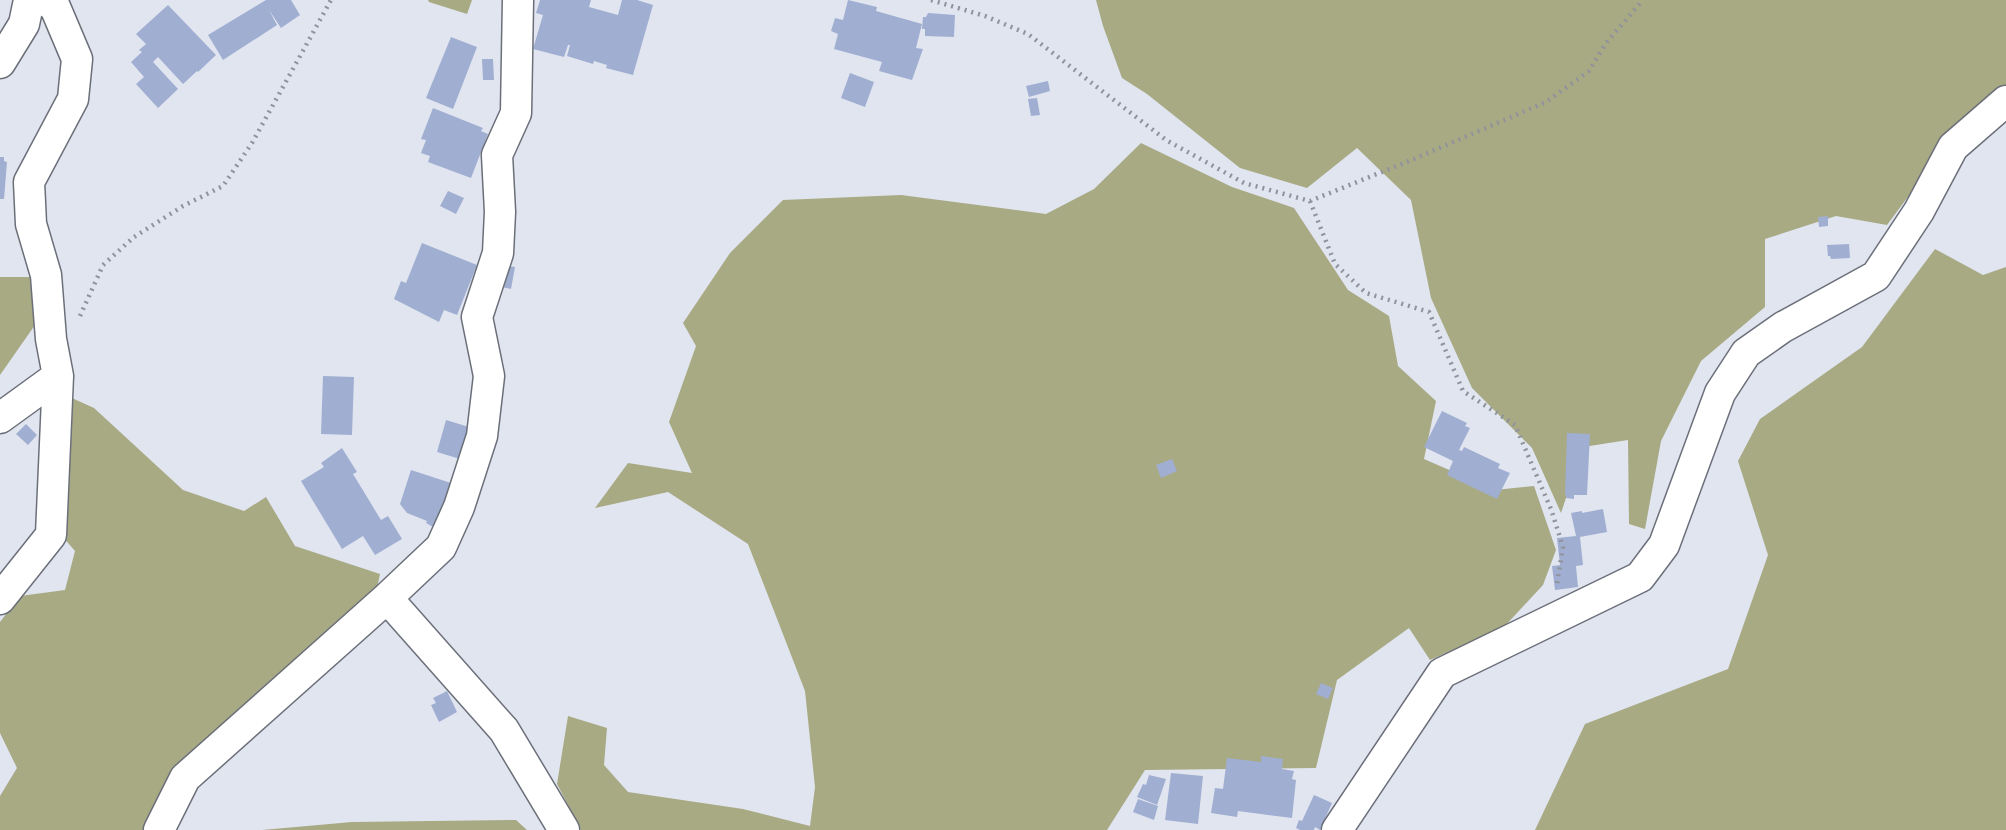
<svg xmlns="http://www.w3.org/2000/svg" width="2006" height="830" font-family="'Noto Sans',sans-serif">
<style>
.forest{fill:#a8aa84}
.building{fill:#a0aed1}
.lines{fill:none;stroke-linecap:round;stroke-linejoin:round}
.minor-casing{stroke:#6b6f79;stroke-width:33}
.path{stroke:#90939b;stroke-width:4.5;stroke-dasharray:2 5;stroke-linecap:butt}
.minor{stroke:#fff;stroke-width:30}
</style>
<rect width="100%" height="100%" fill="#e0e5f0"/>
<path class="forest" d="M428,0H472L467,14L429,2Z
M1096,0H2006V90L1945,147L1887,225L1836,216L1765,239V307L1701,361L1661,441L1645,529L1629,524L1628,440L1583,447L1561,513L1532,448L1472,388L1431,298L1411,200L1357,148L1307,188L1240,168L1147,94L1122,78L1103,26Z
M1141,143L1232,187L1294,208L1348,290L1389,316L1398,366L1436,401L1424,459L1495,490L1534,486L1556,550L1543,585L1504,627L1430,660L1409,628L1337,680L1316,768L1145,770L1107,830H581L557,784L568,716L607,728L604,765L628,792L743,809L810,826L815,787L805,691L748,544L668,492L595,508L628,463L692,473L669,422L696,346L683,323L730,253L783,200L901,195L1046,214L1094,189Z
M1935,249L1983,275L2006,267V830H1535L1585,724L1728,669L1768,555L1738,461L1760,419L1862,347Z
M0,277H35V325L0,375Z
M63,394L94,408L183,490L244,511L266,497L295,546L380,574L375,598L152,830H0V796L17,768L0,733V622L20,596L65,590L75,551L62,536Z
M516,820L527,830H262L352,822Z"/>
<path class="building" d="M266,0H291L300,15L281,28L269,10L277,25L223,60L208,35Z
M540,0H591L589,7L618,15L622,0H637L653,5L633,75L606,68L607,65L594,61L593,64L567,56L570,45H568L564,57L533,49L543,15L536,13Z
M848,0L877,7L876,11L922,24L916,48L923,49L912,80L879,71L882,62L834,49L838,34L831,31L835,18L843,20Z
M168,5L216,55L198,72L197,71L183,84L158,57L153,62L178,89L158,108L136,84L144,77L131,62L142,52L139,50L146,44L136,34Z
M928,13L955,15L954,37L925,36V29H922L923,17H926Z
M451,37L477,47L453,109L426,98Z
M482,59H493L494,80H483Z
M850,73L874,82L865,107L841,98Z
M1048,81L1050,91L1029,97L1026,86Z
M1037,98L1040,115L1031,116L1028,99Z
M433,108L483,128L481,131L488,134L471,178L428,162L430,156L421,153L426,140L421,139Z
M0,157H4V161L7,162L4,199H0Z
M448,191L464,198L456,214L440,206Z
M1828,216V226L1819,227L1818,217Z
M422,243L477,265L457,315L444,310L439,322L394,299L401,281L406,283Z
M1849,244L1850,258L1831,259L1830,256H1828L1827,245Z
M501,265L515,267L511,289L497,286Z
M323,376L354,377L352,435L321,434Z
M1442,411L1467,423L1465,426L1470,428L1459,450L1462,451L1464,447L1500,464L1498,468L1510,473L1497,499L1447,475L1453,461L1424,447Z
M446,420L469,427L460,459L437,452Z
M26,424L37,435L28,445L16,434Z
M1567,433L1590,434L1587,495H1574V499L1566,498V495H1565Z
M342,448L357,472L353,474L381,520L388,516L402,539L375,555L363,536L342,549L301,481L324,467L321,463Z
M1172,459L1177,471L1161,478L1156,465Z
M411,470L454,484L435,528L426,523L427,521L407,513L400,504Z
M1603,509L1607,532L1580,537L1583,565L1576,566L1578,587L1555,590L1552,566L1560,565L1557,538L1576,536L1571,513L1582,511V513Z
M1321,683L1333,688L1328,699L1316,694Z
M447,691L457,712L439,722L431,705L436,703L433,698Z
M1261,756L1283,759L1282,769L1294,771L1292,779L1296,780L1292,818L1238,811L1237,817L1211,813L1215,788L1223,789L1227,758L1261,762Z
M1171,773L1203,776L1198,824L1165,820Z
M1149,775L1166,779L1157,805L1137,797L1143,784L1146,785Z
M1314,795L1332,803L1320,830L1315,827L1314,830H1300L1296,828L1299,820L1302,821Z
M1138,799L1158,806L1154,820L1133,812Z"/>
<g class="lines">
<defs>
<path id="minor" d="M0,63L24,24L29,0
M0,418L58,376L51,339L46,275L31,224L29,182L73,99L77,59L55,7L45,0
M387,598L504,730L564,830
M0,599L51,535L58,376
M159,830L185,778L387,598L441,547L459,507L482,436L489,376L477,317L498,253L500,212L497,155L516,113L518,0
M1337,830L1442,673L1640,577L1664,545L1720,393L1746,353L1783,327L1876,276L1919,211L1953,147L2006,101"/>
</defs>
<use href="#minor" class="minor-casing"/>
<path class="path" d="M931,0L985,16L1028,34L1166,140L1244,183L1310,201L1414,159L1546,102L1589,71L1606,43L1643,0
M1310,201L1335,264L1366,293L1429,312L1463,391L1515,425L1551,509L1563,547L1557,584
M80,316L103,265L134,237L183,206L223,186L252,143L331,0"/>
<use href="#minor" class="minor"/>
</g>
</svg>
